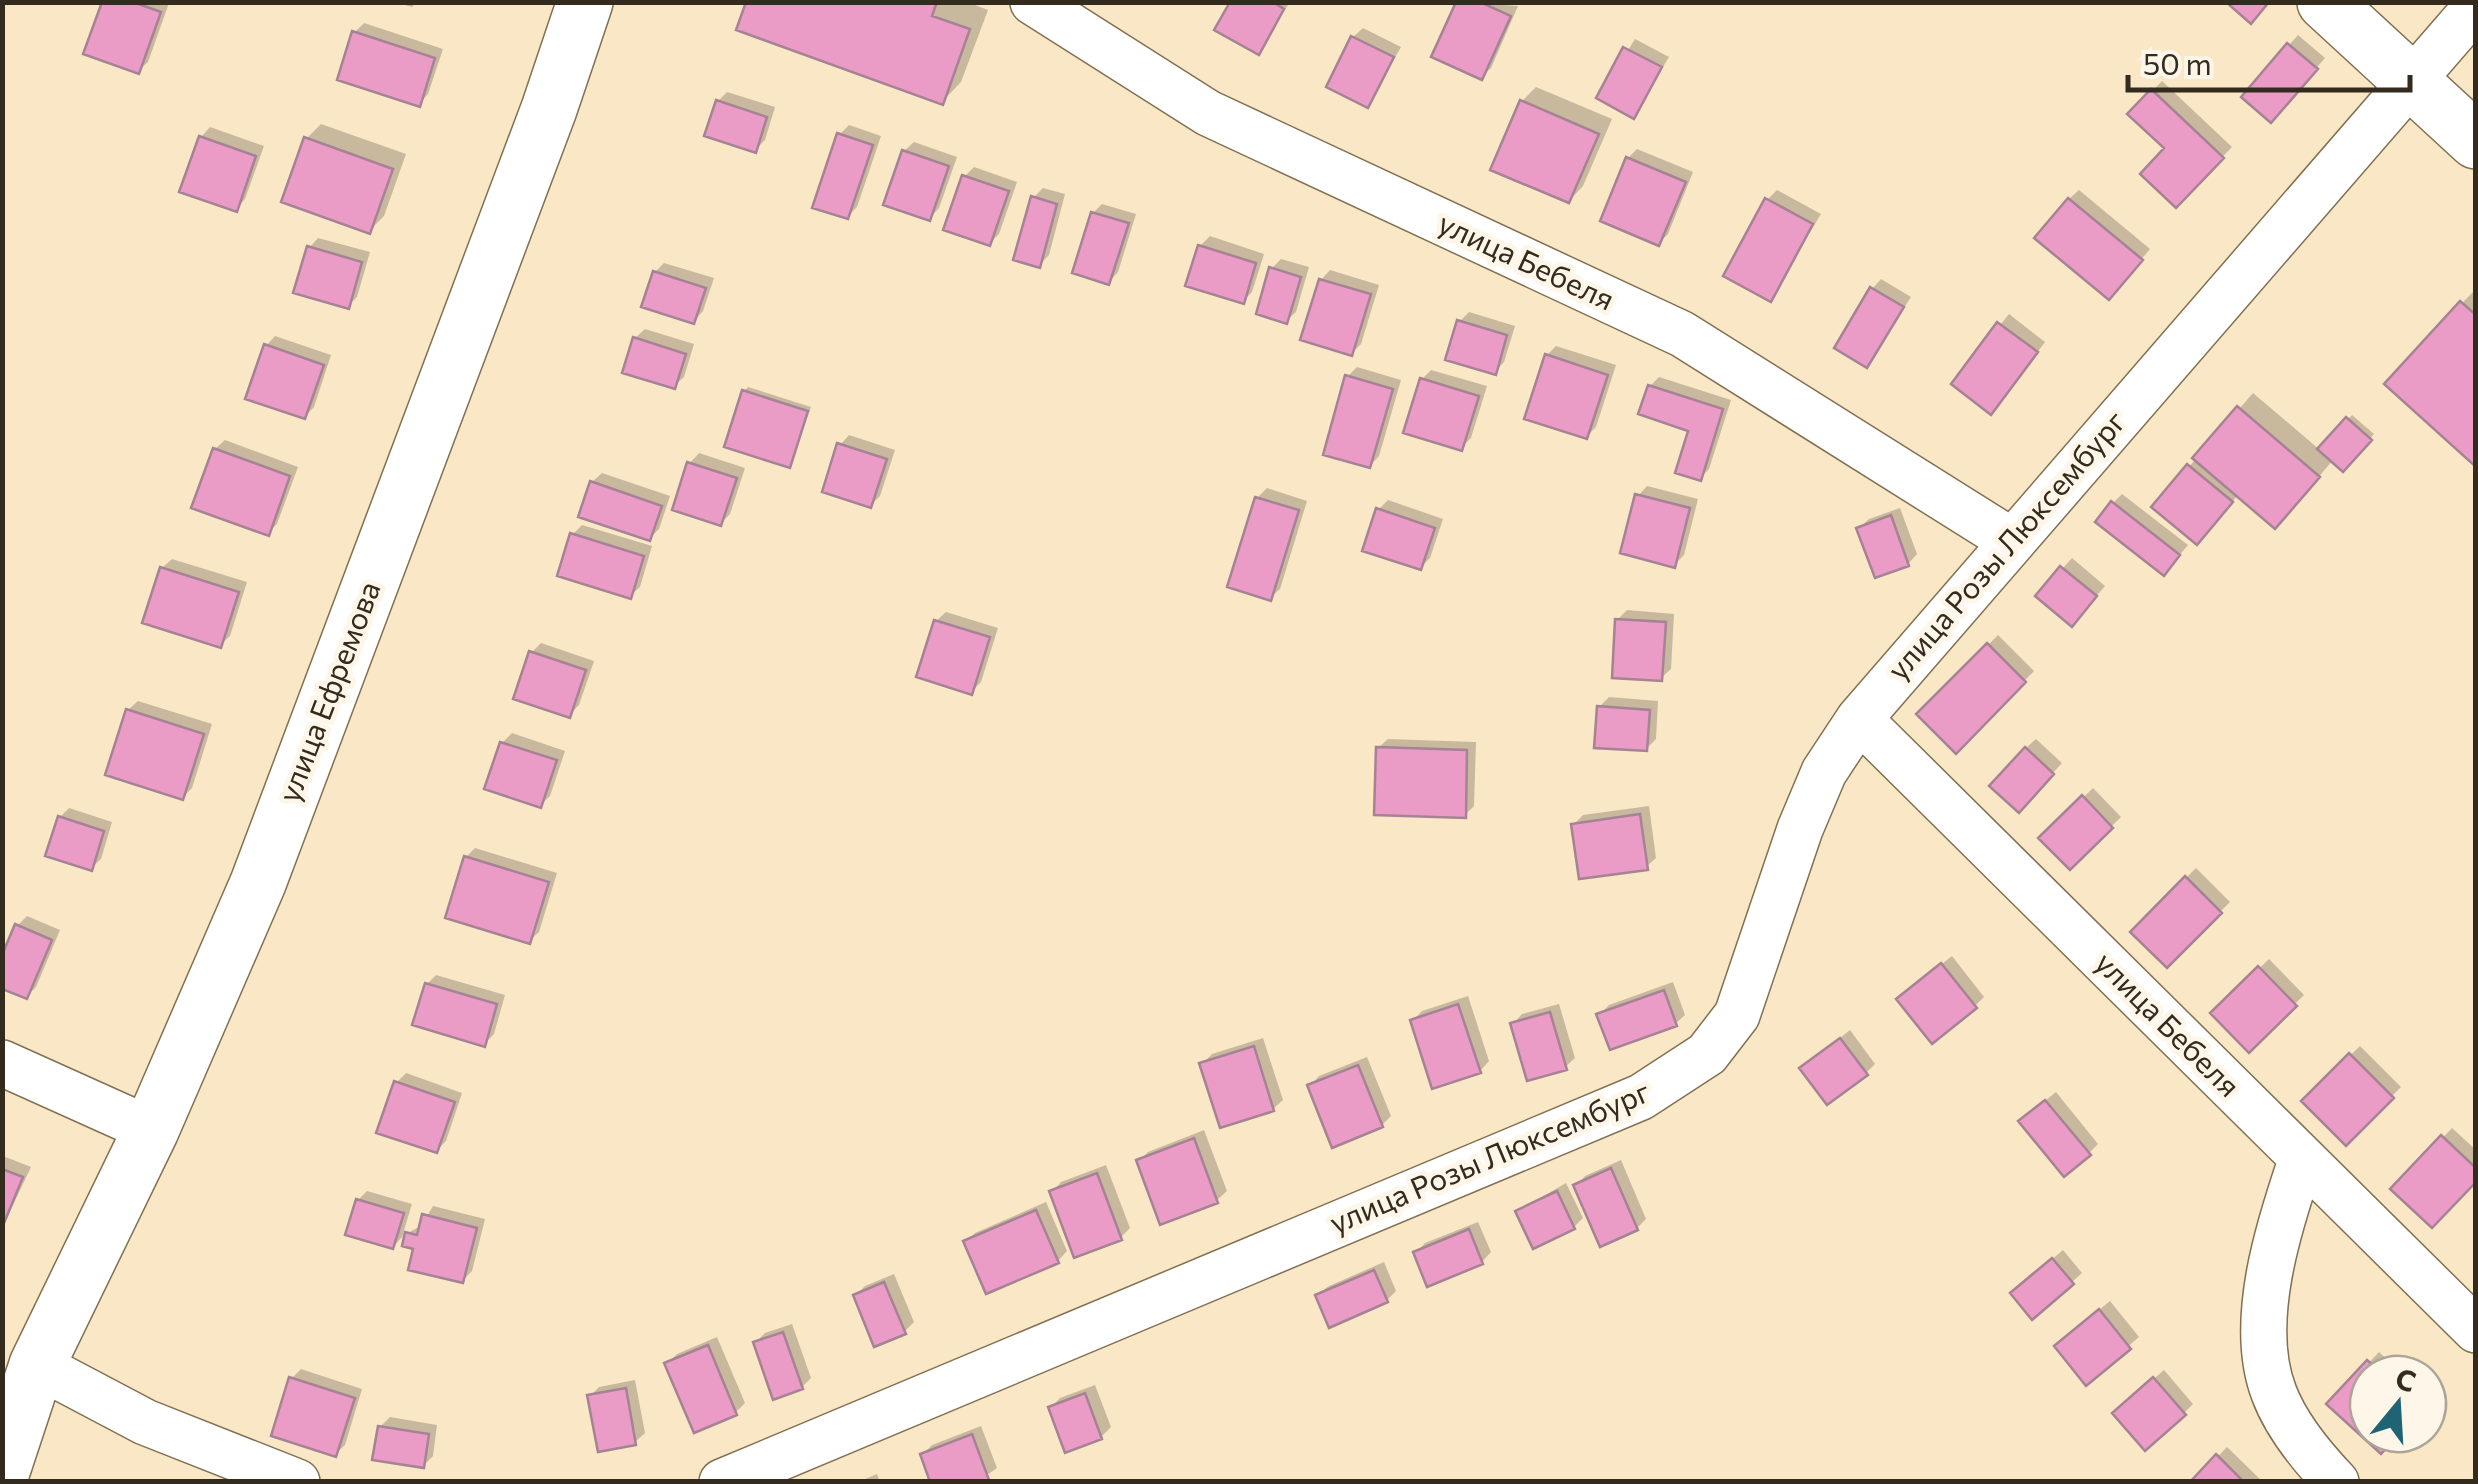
<svg xmlns="http://www.w3.org/2000/svg" width="2478" height="1484" font-family="Commissioner,sans-serif">
<style>
.shadow{fill:#0003}
.building{fill:#eb9cc6;stroke:#a58294;stroke-width:2.5}
.lines{fill:none;stroke-linecap:round;stroke-linejoin:round}
.street-casing{stroke:#817052;stroke-width:48}
.secondary-casing{stroke:#817052;stroke-width:58}
.street{stroke:#fff;stroke-width:45}
.secondary{stroke:#fff;stroke-width:55}
.labels{text-anchor:middle;stroke-width:10;stroke-linejoin:round;paint-order:stroke}
.street-label{font-size:30px;fill:#322b1e;stroke:#fef6e9}
</style>
<rect width="100%" height="100%" fill="#fae7c5"/>
<path class="shadow" d="M104,2L169,3L148,62L138,71Z
M394,2H417L412,7Z
M749,2H967L988,10L961,82L942,102Z
M1233,2H1290L1258,52Z
M1458,2L1518,6L1491,68L1481,77Z
M364,23L443,49L428,94L419,104L354,33Z
M1363,28L1401,47L1368,105L1353,37Z
M2298,35L2325,58L2280,110L2244,96Z
M1635,39L1669,57L1633,116L1599,97Z
M2162,81L2232,147L2176,205L2167,148L2130,114Z
M1536,87L1612,119L1583,186L1569,201L1522,101Z
M727,92L775,107L765,140L755,150L718,101Z
M321,124L406,154L384,216L369,231L306,139Z
M849,125L881,136L857,207L848,216L840,134Z
M210,127L264,146L245,199L236,209L201,137Z
M914,142L957,157L939,208L930,218L904,151Z
M1637,149L1693,172L1668,234L1659,243L1628,158Z
M974,167L1017,182L999,234L990,243L964,177Z
M1043,188L1065,194L1049,255L1039,265L1033,198Z
M1777,190L1821,214L1770,299L1767,200Z
M2079,190L2150,249L2118,287L2069,199Z
M1102,204L1136,214L1118,272L1109,282L1093,213Z
M1210,236L1264,254L1252,292L1243,301L1200,246Z
M318,238L370,252L357,297L348,306L309,248Z
M1281,259L1309,267L1296,312L1286,321L1272,268Z
M664,263L714,278L703,311L694,321L655,272Z
M1330,270L1379,285L1361,344L1351,354L1321,280Z
M1881,279L1911,297L1867,365L1872,289Z
M2476,289V463L2462,303Z
M1469,312L1515,326L1504,362L1495,372L1459,322Z
M2009,314L2045,342L2000,402L1954,383Z
M645,329L694,344L684,377L674,386L635,338Z
M275,336L331,355L314,407L304,417L266,346Z
M1556,346L1616,365L1596,427L1586,437L1547,355Z
M1357,367L1401,380L1379,456L1370,466L1347,377Z
M1431,370L1487,386L1471,438L1461,448L1422,379Z
M1659,377L1731,400L1709,469L1700,478L1692,429L1650,386Z
M748,387L811,407L790,465L744,391Z
M2253,393L2320,450L2352,415L2374,434L2343,469L2333,460L2289,512L2238,495L2207,532L2155,506Z
M849,435L895,450L880,496L871,505L840,445Z
M225,440L298,467L277,524L268,533L215,449Z
M699,453L745,468L730,514L721,523L675,509L690,463Z
M602,473L670,496L659,529L649,539L592,482Z
M1647,486L1698,499L1684,555L1674,565L1638,496Z
M1267,488L1307,501L1280,589L1270,598L1257,498Z
M2122,494L2188,545L2173,563L2113,503Z
M1388,500L1443,519L1430,558L1420,568L1378,510Z
M1900,508L1917,554L1908,564L1859,528L1869,519Z
M582,525L652,546L640,587L630,596L573,534Z
M2072,558L2105,586L2081,614L2039,595Z
M172,559L247,582L230,636L220,645L162,568Z
M1627,610L1674,614L1671,669L1661,678L1617,620Z
M946,612L998,628L981,682L971,692L936,621Z
M1998,635L2034,671L1956,750L1920,714Z
M541,643L594,661L579,705L569,715L531,653Z
M1609,697L1658,701L1656,739L1646,749L1599,707Z
M138,701L212,724L192,788L182,798L128,710Z
M512,733L565,751L550,796L540,805L502,743Z
M1388,739L1476,742L1474,806L1465,815L1378,748Z
M2036,739L2062,763L2028,800L2026,748Z
M2093,788L2121,817L2070,867L2042,838Z
M1649,806L1656,858L1646,867L1574,824L1583,815Z
M69,808L112,822L101,859L91,868L60,817Z
M475,848L557,873L539,932L529,941L466,857Z
M2196,868L2230,902L2167,965L2133,931Z
M27,916L60,930L36,987L27,996L17,926Z
M1952,956L1984,997L1975,1006L1909,990Z
M2269,959L2304,995L2249,1049L2214,1013Z
M436,975L505,995L494,1034L484,1044L427,984Z
M1673,982L1685,1015L1675,1024L1599,1015L1609,1005Z
M1468,996L1489,1061L1480,1071L1412,1021L1422,1011Z
M1559,1004L1575,1058L1565,1067L1513,1024L1522,1014Z
M1850,1030L1875,1064L1866,1073L1803,1068Z
M1263,1038L1283,1100L1273,1109L1202,1064L1212,1054Z
M2360,1046L2401,1087L2346,1142L2304,1101Z
M1367,1057L1391,1116L1382,1125L1310,1086L1319,1076Z
M406,1073L462,1093L446,1141L436,1151L396,1083Z
M2056,1092L2098,1144L2089,1153L2031,1112Z
M2452,1128L2476,1150V1179L2394,1189Z
M1204,1130L1227,1191L1217,1200L1162,1222L1139,1161L1148,1152Z
M3,1156L31,1167L2,1228V1157Z
M1621,1160L1646,1219L1637,1228L1576,1186L1585,1176Z
M1106,1165L1130,1228L1121,1237L1052,1192L1061,1182Z
M1566,1183L1583,1218L1574,1227L1518,1211Z
M367,1191L412,1204L402,1237L393,1247L358,1200Z
M1046,1202L1067,1251L1058,1261L966,1242L975,1233Z
M433,1206L485,1219L472,1271L463,1280L416,1248L408,1233L422,1225Z
M1478,1222L1491,1252L1482,1262L1416,1253L1425,1243Z
M2063,1250L2082,1273L2072,1282L2023,1284Z
M1384,1262L1396,1291L1387,1300L1318,1296L1327,1287Z
M894,1274L914,1322L904,1332L856,1295L865,1286Z
M2110,1301L2139,1337L2086,1382L2066,1337Z
M792,1324L811,1378L802,1387L756,1342L765,1333Z
M717,1337L745,1403L735,1413L667,1364L677,1354Z
M2379,1352L2403,1374H2368V1434H2397L2381,1451L2330,1404Z
M301,1369L362,1389L345,1445L335,1454L292,1378Z
M2164,1370L2193,1404L2184,1413L2125,1404Z
M635,1380L645,1433L635,1442L590,1396L599,1387Z
M1095,1385L1111,1427L1101,1437L1051,1407L1060,1398Z
M390,1417L437,1425L433,1456L423,1466L380,1427Z
M981,1426L997,1468L977,1482H933L922,1455L932,1445Z
M2227,1447L2263,1482H2194Z
M877,1474L880,1482H858Z"/>
<path class="building" d="M102,2H133L161,12L139,74L83,54Z
M746,2H937L932,16L970,29L943,105L736,30Z
M1230,2H1273L1284,9L1259,55L1214,30Z
M1456,2H1480L1511,16L1482,80L1431,57Z
M2226,2H2269L2251,24Z
M352,31L435,58L420,107L337,80Z
M1351,36L1394,57L1368,108L1326,87Z
M2287,43L2318,69L2271,123L2241,97Z
M1623,47L1662,67L1634,119L1596,98Z
M2151,89L2224,158L2176,208L2140,174L2164,148L2127,114Z
M716,100L767,117L756,153L704,136Z
M1520,100L1599,134L1569,203L1490,170Z
M837,133L873,145L848,219L812,208Z
M199,136L256,156L237,212L179,192Z
M304,137L393,169L370,234L281,202Z
M902,150L949,166L930,221L883,205Z
M1626,157L1686,182L1659,246L1600,221Z
M962,175L1009,191L990,246L943,230Z
M1031,196L1057,204L1040,268L1013,260Z
M1765,198L1813,224L1771,302L1723,276Z
M2068,198L2143,260L2109,300L2034,238Z
M1091,212L1129,223L1109,285L1072,273Z
M1198,245L1256,263L1244,304L1185,286Z
M307,246L362,262L349,309L293,293Z
M1269,267L1301,277L1287,324L1256,314Z
M653,271L706,288L694,324L641,307Z
M1319,279L1371,294L1352,356L1300,340Z
M1870,287L1904,307L1867,368L1834,348Z
M2460,301L2476,315V467L2384,384Z
M1457,320L1507,335L1496,375L1445,360Z
M1997,322L2038,352L1991,415L1951,384Z
M633,337L686,354L675,389L622,373Z
M264,344L324,365L305,419L245,399Z
M1545,354L1608,375L1587,439L1524,419Z
M1345,375L1393,389L1370,468L1323,455Z
M1420,378L1479,396L1462,451L1403,433Z
M1648,385L1723,409L1701,481L1675,473L1688,431L1638,414Z
M742,390L808,411L790,468L724,447Z
M2237,406L2320,477L2275,529L2192,458Z
M2346,417L2372,440L2343,472L2317,449Z
M837,443L887,459L871,508L822,492Z
M213,448L290,476L269,536L191,508Z
M687,462L737,478L721,526L672,510Z
M2187,464L2233,502L2197,545L2151,507Z
M590,481L662,506L650,541L578,517Z
M1635,494L1690,508L1675,568L1620,553Z
M1255,497L1299,510L1271,601L1227,587Z
M2111,501L2180,555L2164,576L2095,522Z
M1376,508L1435,528L1421,570L1362,551Z
M1891,515L1909,566L1875,578L1856,528Z
M570,533L644,556L631,599L557,576Z
M2060,566L2097,596L2072,627L2035,596Z
M160,567L239,592L221,648L142,623Z
M1615,619L1666,622L1662,681L1612,678Z
M934,620L990,637L972,695L916,677Z
M1987,643L2026,682L1956,754L1916,714Z
M529,651L586,670L570,718L513,699Z
M1597,706L1650,710L1647,751L1594,748Z
M126,709L204,734L183,800L105,775Z
M500,742L557,760L541,808L484,789Z
M1376,747L1467,750L1466,818L1374,815Z
M2025,747L2054,774L2019,813L1989,786Z
M2082,795L2113,828L2070,870L2038,838Z
M1640,814L1648,870L1579,879L1571,824Z
M58,816L104,831L92,871L45,856Z
M464,856L549,882L530,944L445,918Z
M2185,876L2222,913L2167,968L2130,932Z
M15,924L52,940L27,999L2,989V955Z
M1941,963L1977,1008L1932,1044L1896,999Z
M2258,966L2297,1006L2249,1053L2210,1013Z
M425,983L497,1004L485,1047L412,1025Z
M1664,990L1677,1026L1610,1050L1596,1014Z
M1458,1004L1481,1073L1432,1089L1410,1020Z
M1550,1012L1567,1070L1527,1081L1510,1023Z
M1840,1038L1868,1075L1827,1105L1799,1068Z
M1254,1046L1274,1111L1220,1128L1199,1063Z
M2349,1053L2394,1098L2346,1146L2301,1101Z
M1358,1065L1383,1127L1332,1148L1307,1085Z
M394,1081L455,1102L437,1153L376,1133Z
M2045,1100L2091,1155L2064,1177L2018,1121Z
M2441,1135L2476,1168V1182L2432,1228L2390,1189Z
M1194,1138L1218,1203L1160,1225L1136,1160Z
M1611,1168L1638,1230L1600,1247L1573,1185Z
M2,1169L23,1177L2,1228Z
M1097,1173L1122,1240L1074,1258L1049,1191Z
M1557,1191L1575,1229L1533,1249L1515,1211Z
M356,1199L404,1213L393,1249L345,1235Z
M1036,1210L1059,1263L986,1294L963,1241Z
M422,1214L477,1228L463,1283L408,1270L413,1249L402,1246L405,1232L417,1235Z
M1469,1229L1483,1264L1427,1287L1413,1252Z
M2052,1258L2074,1284L2032,1320L2010,1293Z
M1374,1270L1388,1302L1329,1328L1315,1295Z
M884,1282L906,1334L874,1347L853,1295Z
M2099,1309L2131,1349L2086,1386L2054,1346Z
M783,1332L803,1389L773,1400L753,1342Z
M708,1345L737,1415L694,1433L664,1363Z
M2367,1360L2383,1374H2368V1434H2399L2381,1454L2326,1404Z
M289,1377L355,1398L336,1457L271,1436Z
M2153,1377L2186,1415L2145,1451L2112,1413Z
M626,1388L636,1445L598,1452L587,1395Z
M1085,1393L1102,1439L1065,1453L1048,1407Z
M378,1426L429,1434L424,1468L372,1460Z
M972,1434L989,1480L930,1482L920,1454Z
M2216,1454L2244,1482H2190Z"/>
<g class="lines">
<defs>
<path id="street" d="M1033,2L1208,113L1682,334L2010,540
M1859,719L2476,1330
M2,1063L151,1130
M2302,1158C2279,1225 2247,1323 2274,1393C2286,1425 2312,1457 2336,1482
M37,1365L145,1422L297,1482
M722,1482L1641,1097L1707,1054L1737,1015L1800,829L1824,772L1859,719L2476,7"/>
<path id="secondary" d="M2325,2L2476,141
M2,1471L37,1365L151,1130L258,883L549,109L585,2"/>
</defs>
<use href="#street" class="street-casing"/>
<use href="#secondary" class="secondary-casing"/>
<use href="#street" class="street"/>
<use href="#secondary" class="secondary"/>
</g>
<g class="labels">
<g class="street-label">
<text transform="translate(1526 262) rotate(25)" y="10">улица Бебеля</text>
<text transform="translate(2007 546) rotate(-49)" y="10">улица Розы Люксембург</text>
<text transform="translate(330 692) rotate(-69)" y="10">улица Ефремова</text>
<text transform="translate(2167 1025) rotate(45)" y="10">улица Бебеля</text>
<text transform="translate(1490 1158) rotate(-23)" y="10">улица Розы Люксембург</text>
</g>
</g>
<rect width="2478" height="1484" fill="none" stroke="#322b1e" stroke-width="10"/>
<g transform="translate(2398 1404) rotate(18)"><circle r="48" fill="#fef6e9" stroke="#aca598" stroke-width="2.5"/>
<path d="M0-8L18 38L0 25L-18 38Z" fill="#1e6474"/>
<text y="-15" font-size="28" font-weight="bold" text-anchor="middle" fill="#322b1e">С</text>
</g>
<path d="M2128 75v15h282v-15" fill="none" stroke="#322b1e" stroke-width="5"/>
<text x="2143" y="75" font-size="30" fill="#322b1e" stroke="#fef6e9" stroke-width="8" paint-order="stroke">50 m</text>
</svg>
